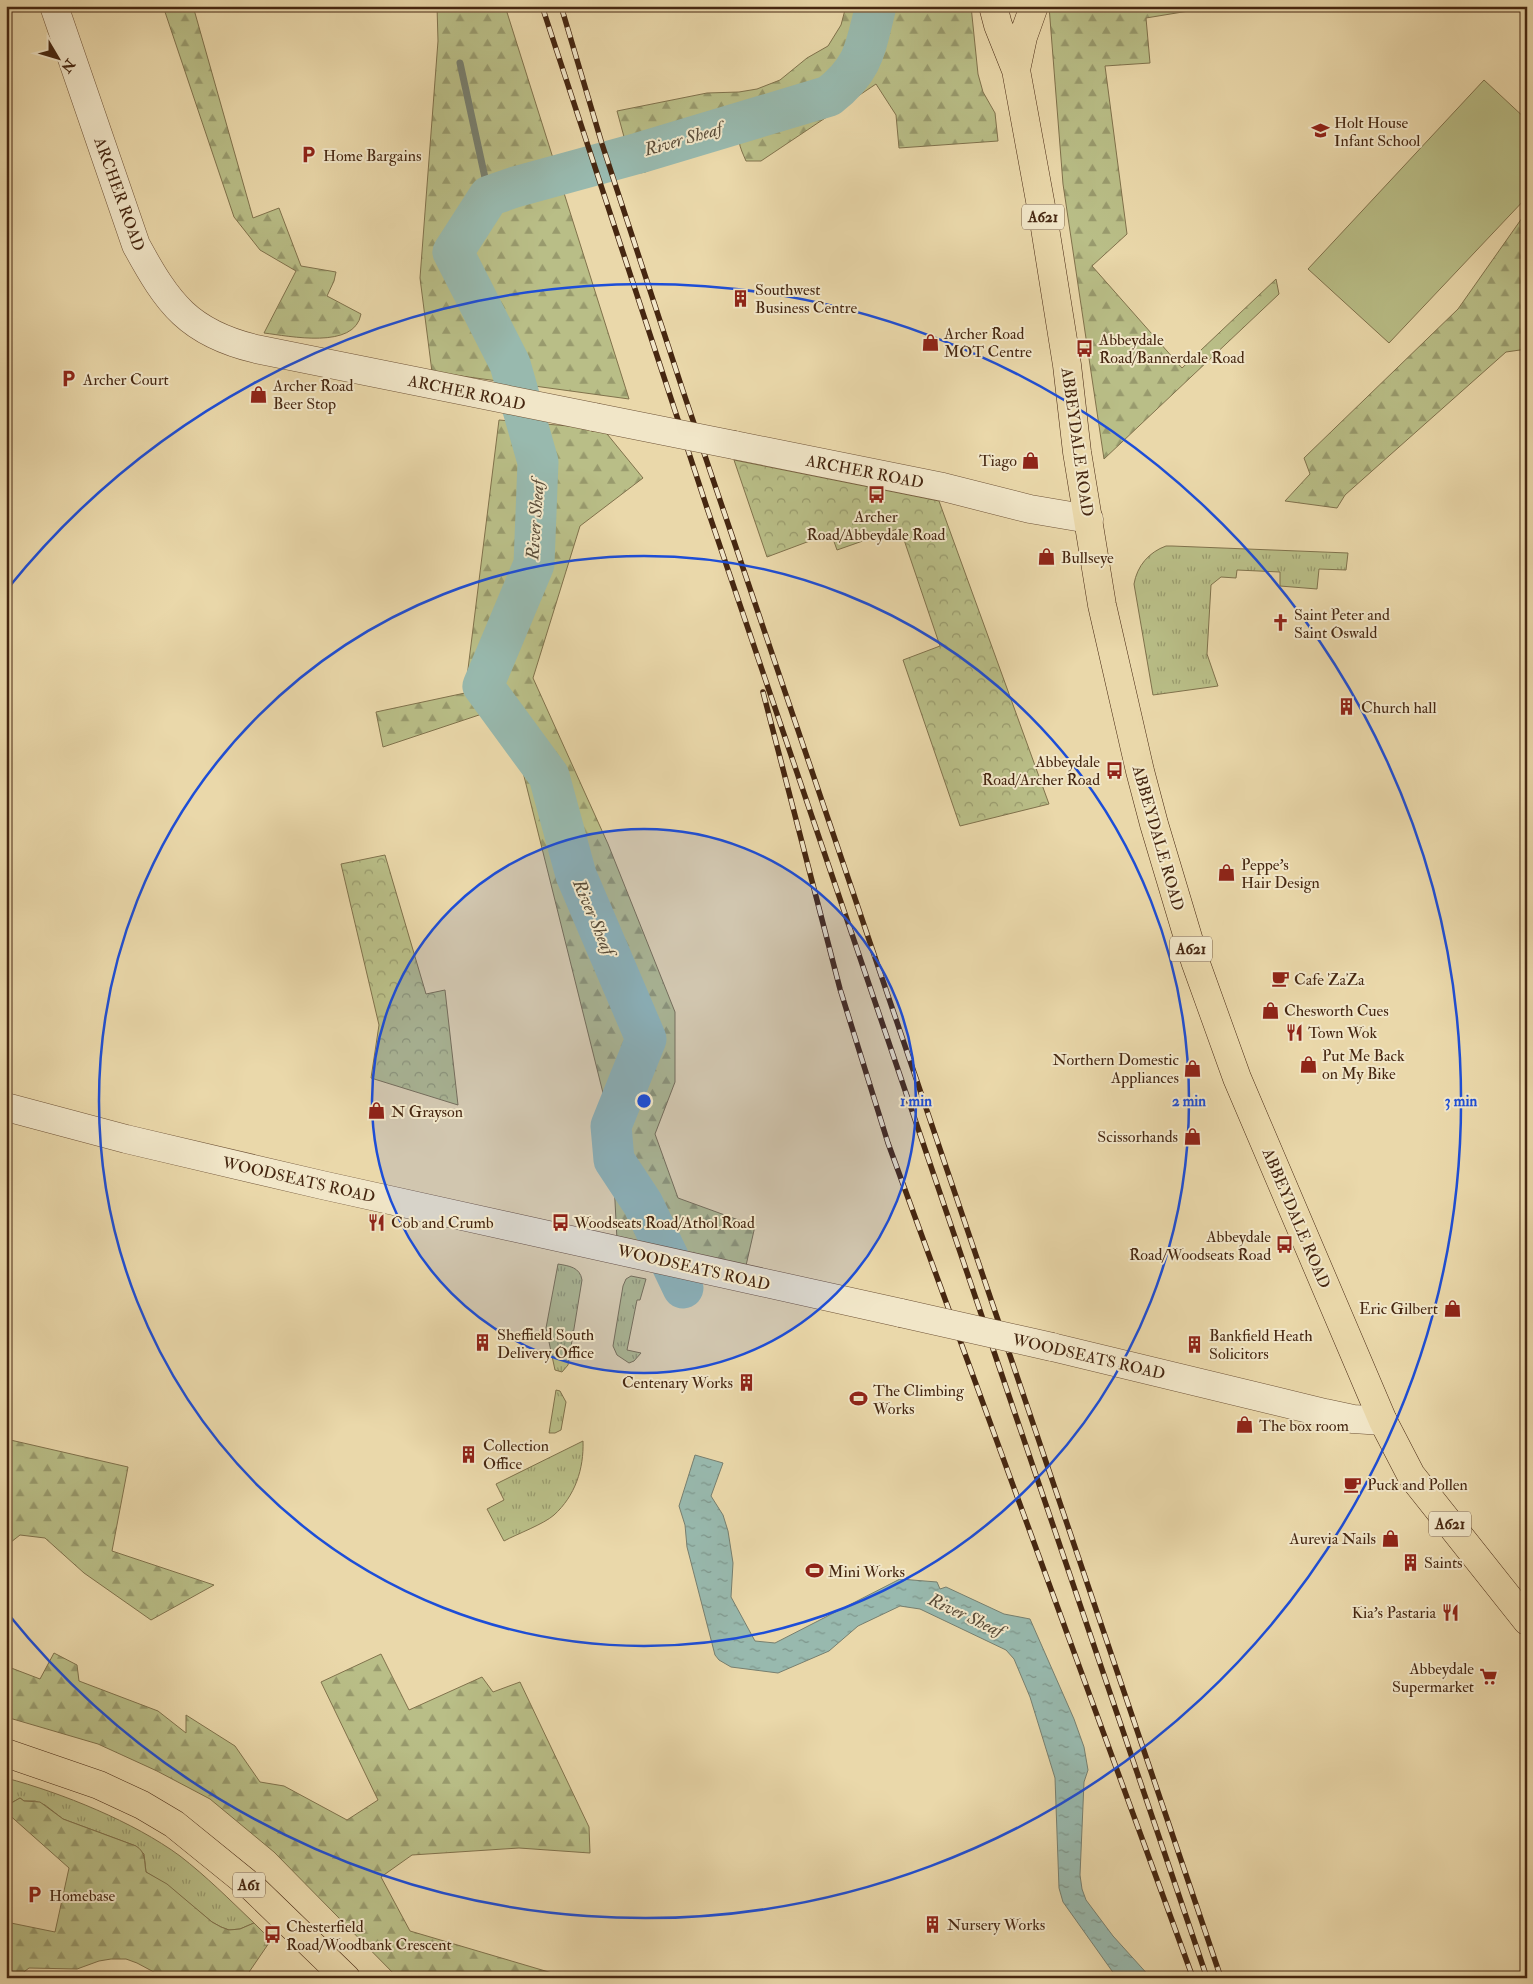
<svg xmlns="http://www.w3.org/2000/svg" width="1533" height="1984" font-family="'IM FELL Double Pica',serif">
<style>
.grass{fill:url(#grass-tufts);stroke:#80724c}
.forest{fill:url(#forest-firs);stroke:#80724c}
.park{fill:url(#park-crowns);stroke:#80724c}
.pitch{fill:#b9be87;stroke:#80724c}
.water{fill:url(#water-ripples);stroke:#777f6f}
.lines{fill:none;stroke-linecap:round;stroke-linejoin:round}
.stream{stroke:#777f6f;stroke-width:7}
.river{stroke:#98b9ae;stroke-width:41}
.minor-casing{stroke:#6f5337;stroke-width:29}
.major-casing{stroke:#462711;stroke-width:29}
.highway-casing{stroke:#462711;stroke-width:29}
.minor{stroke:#f1e6c8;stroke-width:28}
.major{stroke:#ead8aa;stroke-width:28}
.highway{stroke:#ead8aa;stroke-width:28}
.rail-casing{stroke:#462711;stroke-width:5.5}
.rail{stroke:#f1e6c8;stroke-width:4;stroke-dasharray:11;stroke-linecap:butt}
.minor-bridge-casing{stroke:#6f5337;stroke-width:29;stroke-linecap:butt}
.minor-bridge{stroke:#f1e6c8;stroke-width:28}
.ring{fill:none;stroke:#1d4ed8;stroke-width:2.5}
.labels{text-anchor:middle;stroke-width:4;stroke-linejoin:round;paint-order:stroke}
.shield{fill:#f1e6c8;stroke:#796048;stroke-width:1}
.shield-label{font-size:15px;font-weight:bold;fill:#462711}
.poi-label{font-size:16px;fill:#462711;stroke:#f1e6c8;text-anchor:start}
.street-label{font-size:16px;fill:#462711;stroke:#f1e6c8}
.water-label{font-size:18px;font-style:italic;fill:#5a4c38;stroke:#f1e6c8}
.centre{fill:#1d4ed8;stroke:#f1e6c8;stroke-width:2.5}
.ring-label{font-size:15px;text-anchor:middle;font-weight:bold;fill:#1d4ed8;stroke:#f1e6c8;stroke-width:4;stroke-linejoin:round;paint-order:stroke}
</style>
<defs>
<pattern id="grass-tufts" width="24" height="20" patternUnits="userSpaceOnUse" patternTransform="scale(1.25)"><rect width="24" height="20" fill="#b9be87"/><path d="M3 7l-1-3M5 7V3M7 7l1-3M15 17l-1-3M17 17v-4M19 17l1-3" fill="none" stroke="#989a6d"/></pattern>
<pattern id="forest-firs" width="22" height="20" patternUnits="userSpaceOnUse" patternTransform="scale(1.25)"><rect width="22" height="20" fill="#b9be87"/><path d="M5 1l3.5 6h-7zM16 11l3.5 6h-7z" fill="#989a6d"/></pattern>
<pattern id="park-crowns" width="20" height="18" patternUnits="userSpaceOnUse" patternTransform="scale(1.25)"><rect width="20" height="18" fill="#b9be87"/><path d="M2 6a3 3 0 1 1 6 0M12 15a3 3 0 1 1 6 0" fill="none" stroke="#989a6d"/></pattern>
<pattern id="water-ripples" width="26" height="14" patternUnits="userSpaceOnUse" patternTransform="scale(1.25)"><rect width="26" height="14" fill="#98b9ae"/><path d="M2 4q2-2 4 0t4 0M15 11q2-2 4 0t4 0" fill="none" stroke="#7e968c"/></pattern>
</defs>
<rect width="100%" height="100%" fill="#ead8aa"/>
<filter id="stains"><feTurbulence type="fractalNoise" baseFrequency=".004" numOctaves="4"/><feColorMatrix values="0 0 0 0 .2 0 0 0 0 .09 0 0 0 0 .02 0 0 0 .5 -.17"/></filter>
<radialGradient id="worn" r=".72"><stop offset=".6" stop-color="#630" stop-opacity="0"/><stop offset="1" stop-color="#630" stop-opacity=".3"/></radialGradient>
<path class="grass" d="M1166,546H1172L1348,553L1346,570L1319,569L1317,589L1280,586V572L1237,570L1236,578L1221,577L1211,585L1207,654L1218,686L1153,695L1134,584C1137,566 1149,552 1166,546Z
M558,1264C569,1266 580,1267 582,1280L568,1365L562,1372L555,1370L546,1328Z
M631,1276L646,1279L640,1300H637L627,1350L641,1353L634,1361L629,1363L617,1355L613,1346L623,1286L626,1279Z
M556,1390L560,1391L566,1402L561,1430L555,1433H549Z
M583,1441C584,1469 575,1496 554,1515C544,1524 517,1534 504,1541L487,1509L504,1500L496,1484Z
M6,1778C62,1793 134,1822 180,1856C206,1876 230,1900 254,1923L240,1929L229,1930L221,1927L212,1922L167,1885L146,1872L144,1854L136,1846L63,1819L45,1805L35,1801H24L20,1798L6,1806Z"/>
<path class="forest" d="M163,6H193L253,218L279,208L301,266L336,272L334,281L327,296L361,314C355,350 289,336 264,333L296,271L260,250L234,217Z
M437,6H505L629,399L432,372L420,278L438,41Z
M846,6H971L978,74L983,92L995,113L998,141L899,148L896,115L876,84L761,161H746C743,154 740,148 739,141C736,133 735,115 731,109L711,117L710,122L696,124L665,140L662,144L655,167C648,171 641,176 633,170L617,111L707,93L739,92L757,89L780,80L807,58L828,46L841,25Z
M1049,6H1219L1146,18L1150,63L1105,66L1127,234L1092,266L1182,368L1276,279L1279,294L1104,459L1063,184Z
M1527,211V349L1506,352L1345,495L1337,508L1285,501L1310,474L1304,458L1458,309Z
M499,420L603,429L643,478L580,526L533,678L608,844L675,1012V1082L655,1134L678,1198L755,1226L745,1270L617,1240L611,1125L516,744L491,711L383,747L376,712L465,693Z
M6,1439L128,1467L112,1551L214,1585L151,1620L84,1573L45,1538L20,1535L6,1546Z
M54,1653L77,1665L79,1681L158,1711L186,1733V1715L235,1746L260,1782L284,1786L347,1820L378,1800L321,1682L381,1654L409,1710L482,1677L493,1692L520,1682L589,1827L590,1853L519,1848L412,1855L381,1877L410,1931L569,1978H398L274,1852L210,1799L157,1771L98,1744L6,1717V1666L40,1679Z
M20,1798L24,1801L40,1802L63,1819L136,1846C146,1852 144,1861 146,1872L167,1884L212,1922L221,1927L229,1930L240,1929L254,1923L271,1940L245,1978H165L137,1963L126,1959H111L99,1961L77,1969L29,1968L16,1978H6V1922L55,1932L69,1868L6,1812V1806Z"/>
<path class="park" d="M734,460L939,501L1049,804L960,826L903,660L940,646L900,528L837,550L831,533L767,557Z
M385,855L426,994L445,990L458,1105L371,1078L379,1025L341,864Z"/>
<path class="pitch" d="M1484,80L1527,120V197L1389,343L1308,269Z"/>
<path class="water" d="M695,1455L723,1463L711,1496L723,1515L728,1531L733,1563L731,1597L755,1641L775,1643L900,1579L937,1582L940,1589L946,1587L1004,1614L1030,1619L1074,1719L1084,1747L1088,1770L1084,1782L1080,1875L1082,1889L1086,1900L1113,1936L1151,1978H1117L1063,1902L1059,1888L1055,1778L1030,1697L1014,1659L1006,1650L920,1609L900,1606L858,1626L829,1651L778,1673L731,1667L719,1660L715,1655L687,1547L685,1525L679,1506Z"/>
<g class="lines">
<path class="stream" d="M460,63L489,196"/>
<path class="river" d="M683,1288L643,1204L614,1160L611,1126L646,1039L576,875L549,776L483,686L534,564L538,462L510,364L453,252L489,196L515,187L639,153L829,96C865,68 865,48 876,6"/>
<defs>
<path id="minor" d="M54,6L136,245C168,304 189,333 256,349L594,417
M734,445L943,487L1030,509L1089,519
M6,1107L126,1139L322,1185L901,1313
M1052,1347L1325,1413L1353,1419L1383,1421"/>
<path id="major" d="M993,6L998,25L1016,70L1045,228L1067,365L1077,452L1102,605L1140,771L1154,824L1195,961L1237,1078L1383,1421L1411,1475L1527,1621
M1016,70L1023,37L1034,6"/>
<path id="highway" d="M6,1753L99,1785L142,1805L174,1824L253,1888L346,1978"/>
</defs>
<use href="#minor" class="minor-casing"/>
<use href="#major" class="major-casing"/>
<use href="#highway" class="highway-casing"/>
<use href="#minor" class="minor"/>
<use href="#major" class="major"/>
<use href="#highway" class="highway"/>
<defs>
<path id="rail" d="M542,6L707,508L1207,1978
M561,6L602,144L683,391L1221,1978
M763,692L840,989L888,1143L1193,1978"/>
</defs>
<use href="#rail" class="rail-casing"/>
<use href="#rail" class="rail"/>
<defs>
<path id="minor-bridge" d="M594,417L734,445
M901,1313L1052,1347"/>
</defs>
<use href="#minor-bridge" class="minor-bridge-casing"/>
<use href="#minor-bridge" class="minor-bridge"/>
</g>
<circle cx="644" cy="1101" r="272" fill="#1d4ed8" fill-opacity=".12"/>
<g class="ring">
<circle cx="644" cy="1101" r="272"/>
<circle cx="644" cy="1101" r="545"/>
<path d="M9 587A817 817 0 1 1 9 1615"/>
</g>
<defs>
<symbol id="school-bare" viewBox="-9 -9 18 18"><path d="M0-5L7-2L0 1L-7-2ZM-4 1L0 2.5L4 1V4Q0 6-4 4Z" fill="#8f2418" stroke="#f1e6c8" stroke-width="2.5" paint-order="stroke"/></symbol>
<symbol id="parking-bare" viewBox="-9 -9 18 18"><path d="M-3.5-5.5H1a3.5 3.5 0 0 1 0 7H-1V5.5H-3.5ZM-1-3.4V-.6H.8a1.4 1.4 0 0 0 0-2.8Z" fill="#8f2418" stroke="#f1e6c8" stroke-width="2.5" paint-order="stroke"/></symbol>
<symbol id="building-bare" viewBox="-9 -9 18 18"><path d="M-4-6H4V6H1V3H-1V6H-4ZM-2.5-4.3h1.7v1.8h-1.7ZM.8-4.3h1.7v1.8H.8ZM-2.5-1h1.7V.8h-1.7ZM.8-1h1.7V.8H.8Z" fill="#8f2418" stroke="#f1e6c8" stroke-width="2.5" paint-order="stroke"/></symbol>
<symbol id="shop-bare" viewBox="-9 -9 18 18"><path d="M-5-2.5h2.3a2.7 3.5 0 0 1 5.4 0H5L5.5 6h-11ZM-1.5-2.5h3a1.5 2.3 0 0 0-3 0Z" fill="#8f2418" stroke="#f1e6c8" stroke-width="2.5" paint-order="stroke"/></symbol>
<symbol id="bus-bare" viewBox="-9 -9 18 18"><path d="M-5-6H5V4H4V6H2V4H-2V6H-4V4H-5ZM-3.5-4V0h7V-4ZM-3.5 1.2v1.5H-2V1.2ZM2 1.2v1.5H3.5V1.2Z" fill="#8f2418" stroke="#f1e6c8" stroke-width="2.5" paint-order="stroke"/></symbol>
<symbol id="church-bare" viewBox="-9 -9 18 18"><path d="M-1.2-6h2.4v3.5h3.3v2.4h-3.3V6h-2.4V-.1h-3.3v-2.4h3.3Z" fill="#8f2418" stroke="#f1e6c8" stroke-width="2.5" paint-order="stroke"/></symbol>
<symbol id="cafe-bare" viewBox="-9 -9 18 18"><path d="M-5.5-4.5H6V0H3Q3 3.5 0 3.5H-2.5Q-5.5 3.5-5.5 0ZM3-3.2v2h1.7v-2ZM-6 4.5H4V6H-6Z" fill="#8f2418" stroke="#f1e6c8" stroke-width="2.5" paint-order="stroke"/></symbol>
<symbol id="restaurant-bare" viewBox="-9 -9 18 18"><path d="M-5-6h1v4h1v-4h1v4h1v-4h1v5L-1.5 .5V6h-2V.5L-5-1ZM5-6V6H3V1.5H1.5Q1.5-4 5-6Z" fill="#8f2418" stroke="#f1e6c8" stroke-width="2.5" paint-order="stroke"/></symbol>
<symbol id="stadium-bare" viewBox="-9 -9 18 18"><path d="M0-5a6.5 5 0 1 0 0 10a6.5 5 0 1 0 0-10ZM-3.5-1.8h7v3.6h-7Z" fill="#8f2418" stroke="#f1e6c8" stroke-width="2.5" paint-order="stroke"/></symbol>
<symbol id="supermarket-bare" viewBox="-9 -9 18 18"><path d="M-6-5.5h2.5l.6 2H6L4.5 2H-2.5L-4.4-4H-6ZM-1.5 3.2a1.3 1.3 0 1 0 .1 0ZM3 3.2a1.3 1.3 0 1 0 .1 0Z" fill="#8f2418" stroke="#f1e6c8" stroke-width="2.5" paint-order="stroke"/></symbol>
</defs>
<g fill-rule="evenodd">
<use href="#school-bare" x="1308" y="118" width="25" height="25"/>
<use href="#parking-bare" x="296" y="142" width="25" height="25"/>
<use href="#building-bare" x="728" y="286" width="25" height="25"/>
<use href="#shop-bare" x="918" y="330" width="25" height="25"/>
<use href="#bus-bare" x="1072" y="336" width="25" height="25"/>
<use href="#parking-bare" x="56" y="366" width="25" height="25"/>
<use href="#shop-bare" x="246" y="382" width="25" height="25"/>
<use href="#shop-bare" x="1018" y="448" width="25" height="25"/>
<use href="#bus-bare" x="864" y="482" width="25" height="25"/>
<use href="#shop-bare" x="1034" y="544" width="25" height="25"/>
<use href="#church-bare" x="1268" y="610" width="25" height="25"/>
<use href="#building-bare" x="1334" y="694" width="25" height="25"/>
<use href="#bus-bare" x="1102" y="758" width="25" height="25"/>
<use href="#shop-bare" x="1214" y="860" width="25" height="25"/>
<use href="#cafe-bare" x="1268" y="966" width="25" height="25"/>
<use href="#shop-bare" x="1258" y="998" width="25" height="25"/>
<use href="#restaurant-bare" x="1282" y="1020" width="25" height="25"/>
<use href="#shop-bare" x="1296" y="1052" width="25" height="25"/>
<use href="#shop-bare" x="1180" y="1056" width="25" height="25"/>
<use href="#shop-bare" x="364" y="1098" width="25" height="25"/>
<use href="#shop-bare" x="1180" y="1124" width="25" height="25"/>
<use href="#restaurant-bare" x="364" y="1210" width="25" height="25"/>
<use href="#bus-bare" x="548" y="1210" width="25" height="25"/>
<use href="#bus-bare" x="1272" y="1232" width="25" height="25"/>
<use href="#shop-bare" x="1440" y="1296" width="25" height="25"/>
<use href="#building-bare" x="470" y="1330" width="25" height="25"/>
<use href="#building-bare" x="1182" y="1332" width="25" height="25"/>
<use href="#building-bare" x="734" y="1370" width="25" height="25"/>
<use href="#stadium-bare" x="846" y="1386" width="25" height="25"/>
<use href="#shop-bare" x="1232" y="1412" width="25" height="25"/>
<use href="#building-bare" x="456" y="1442" width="25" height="25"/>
<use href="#cafe-bare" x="1340" y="1472" width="25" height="25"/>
<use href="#shop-bare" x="1378" y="1526" width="25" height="25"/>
<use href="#building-bare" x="1398" y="1550" width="25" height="25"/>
<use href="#stadium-bare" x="802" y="1558" width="25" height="25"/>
<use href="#restaurant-bare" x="1438" y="1600" width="25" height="25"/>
<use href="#supermarket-bare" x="1476" y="1664" width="25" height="25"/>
<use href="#parking-bare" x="22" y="1882" width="25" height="25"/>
<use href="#building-bare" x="920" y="1912" width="25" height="25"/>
<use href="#bus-bare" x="260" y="1922" width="25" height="25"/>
</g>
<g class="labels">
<g class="shield">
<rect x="1022" y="204.5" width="42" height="25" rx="4"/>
<rect x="1170" y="936.5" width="42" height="25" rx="4"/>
<rect x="1429" y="1511.5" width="42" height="25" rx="4"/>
<rect x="233" y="1872.5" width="32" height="25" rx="4"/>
</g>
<g class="shield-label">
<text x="1043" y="222">A621</text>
<text x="1191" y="954">A621</text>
<text x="1450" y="1529">A621</text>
<text x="249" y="1890">A61</text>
</g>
<g class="poi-label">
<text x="1334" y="128">Holt House<tspan x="1334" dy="18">Infant School</tspan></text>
<text x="323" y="161">Home Bargains</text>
<text x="755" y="295">Southwest<tspan x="755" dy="18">Business Centre</tspan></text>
<text x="944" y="339">Archer Road<tspan x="944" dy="18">MOT Centre</tspan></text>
<text x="1099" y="345">Abbeydale<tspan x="1099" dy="18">Road/Bannerdale Road</tspan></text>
<text x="83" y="385">Archer Court</text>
<text x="273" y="391">Archer Road<tspan x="273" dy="18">Beer Stop</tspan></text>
<text x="1017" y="466" text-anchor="end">Tiago</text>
<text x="876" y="522" text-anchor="middle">Archer<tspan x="876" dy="18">Road/Abbeydale Road</tspan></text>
<text x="1061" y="563">Bullseye</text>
<text x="1294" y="620">Saint Peter and<tspan x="1294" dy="18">Saint Oswald</tspan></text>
<text x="1361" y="713">Church hall</text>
<text x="1100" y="767" text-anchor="end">Abbeydale<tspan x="1100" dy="18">Road/Archer Road</tspan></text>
<text x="1241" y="870">Peppe's<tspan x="1241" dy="18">Hair Design</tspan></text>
<text x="1294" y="985">Cafe ZaZa</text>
<text x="1284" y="1016">Chesworth Cues</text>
<text x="1308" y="1038">Town Wok</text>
<text x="1322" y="1061">Put Me Back<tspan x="1322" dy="18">on My Bike</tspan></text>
<text x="1179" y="1065" text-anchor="end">Northern Domestic<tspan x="1179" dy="18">Appliances</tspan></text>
<text x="391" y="1117">N Grayson</text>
<text x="1178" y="1142" text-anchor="end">Scissorhands</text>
<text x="391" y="1228">Cob and Crumb</text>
<text x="574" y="1228">Woodseats Road/Athol Road</text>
<text x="1271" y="1242" text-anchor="end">Abbeydale<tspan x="1271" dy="18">Road/Woodseats Road</tspan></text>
<text x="1438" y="1314" text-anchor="end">Eric Gilbert</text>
<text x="497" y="1340">Sheffield South<tspan x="497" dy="18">Delivery Office</tspan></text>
<text x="1209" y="1341">Bankfield Heath<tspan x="1209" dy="18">Solicitors</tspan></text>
<text x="733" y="1388" text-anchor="end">Centenary Works</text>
<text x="873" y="1396">The Climbing<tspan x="873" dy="18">Works</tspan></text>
<text x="1259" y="1431">The box room</text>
<text x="483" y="1451">Collection<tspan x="483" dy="18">Office</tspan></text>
<text x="1367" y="1490">Puck and Pollen</text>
<text x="1376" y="1544" text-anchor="end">Aurevia Nails</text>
<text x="1424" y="1568">Saints</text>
<text x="828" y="1577">Mini Works</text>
<text x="1436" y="1618" text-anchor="end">Kia's Pastaria</text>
<text x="1474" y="1674" text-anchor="end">Abbeydale<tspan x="1474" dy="18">Supermarket</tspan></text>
<text x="49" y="1901">Homebase</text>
<text x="947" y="1930">Nursery Works</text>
<text x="286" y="1932">Chesterfield<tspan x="286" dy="18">Road/Woodbank Crescent</tspan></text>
</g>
<g class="street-label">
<text transform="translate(120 194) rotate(70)" y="6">ARCHER ROAD</text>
<text transform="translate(467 392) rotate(12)" y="6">ARCHER ROAD</text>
<text transform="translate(1078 442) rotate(82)" y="6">ABBEYDALE ROAD</text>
<text transform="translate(865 471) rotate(11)" y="6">ARCHER ROAD</text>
<text transform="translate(1159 838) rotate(74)" y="6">ABBEYDALE ROAD</text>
<text transform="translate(299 1179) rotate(13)" y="6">WOODSEATS ROAD</text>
<text transform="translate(1297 1218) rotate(67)" y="6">ABBEYDALE ROAD</text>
<text transform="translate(694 1267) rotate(13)" y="6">WOODSEATS ROAD</text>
<text transform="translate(1089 1356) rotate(13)" y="6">WOODSEATS ROAD</text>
</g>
<g class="water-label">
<text transform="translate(683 139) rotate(-16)" y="6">River Sheaf</text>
<text transform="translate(535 520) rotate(-86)" y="6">River Sheaf</text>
<text transform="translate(594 917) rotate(67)" y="6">River Sheaf</text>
<text transform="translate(966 1615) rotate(25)" y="6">River Sheaf</text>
</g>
</g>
<circle cx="644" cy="1101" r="8" class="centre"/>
<g class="ring-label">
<text x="916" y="1106">1 min</text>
<text x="1189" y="1106">2 min</text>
<text x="1461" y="1106">3 min</text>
</g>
<rect width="1533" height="1984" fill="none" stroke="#ead8aa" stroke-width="25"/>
<rect x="8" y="8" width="1518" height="1969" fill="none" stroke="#462711" stroke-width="2.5"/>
<rect x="12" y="12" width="1508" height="1959" fill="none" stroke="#462711"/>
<g transform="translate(58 58) rotate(128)" stroke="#f1e6c8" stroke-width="4" paint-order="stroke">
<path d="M0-4L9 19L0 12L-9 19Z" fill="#462711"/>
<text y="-8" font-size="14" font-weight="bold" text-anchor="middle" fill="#462711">N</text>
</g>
<rect width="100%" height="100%" filter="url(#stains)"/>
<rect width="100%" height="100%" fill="url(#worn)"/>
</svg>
